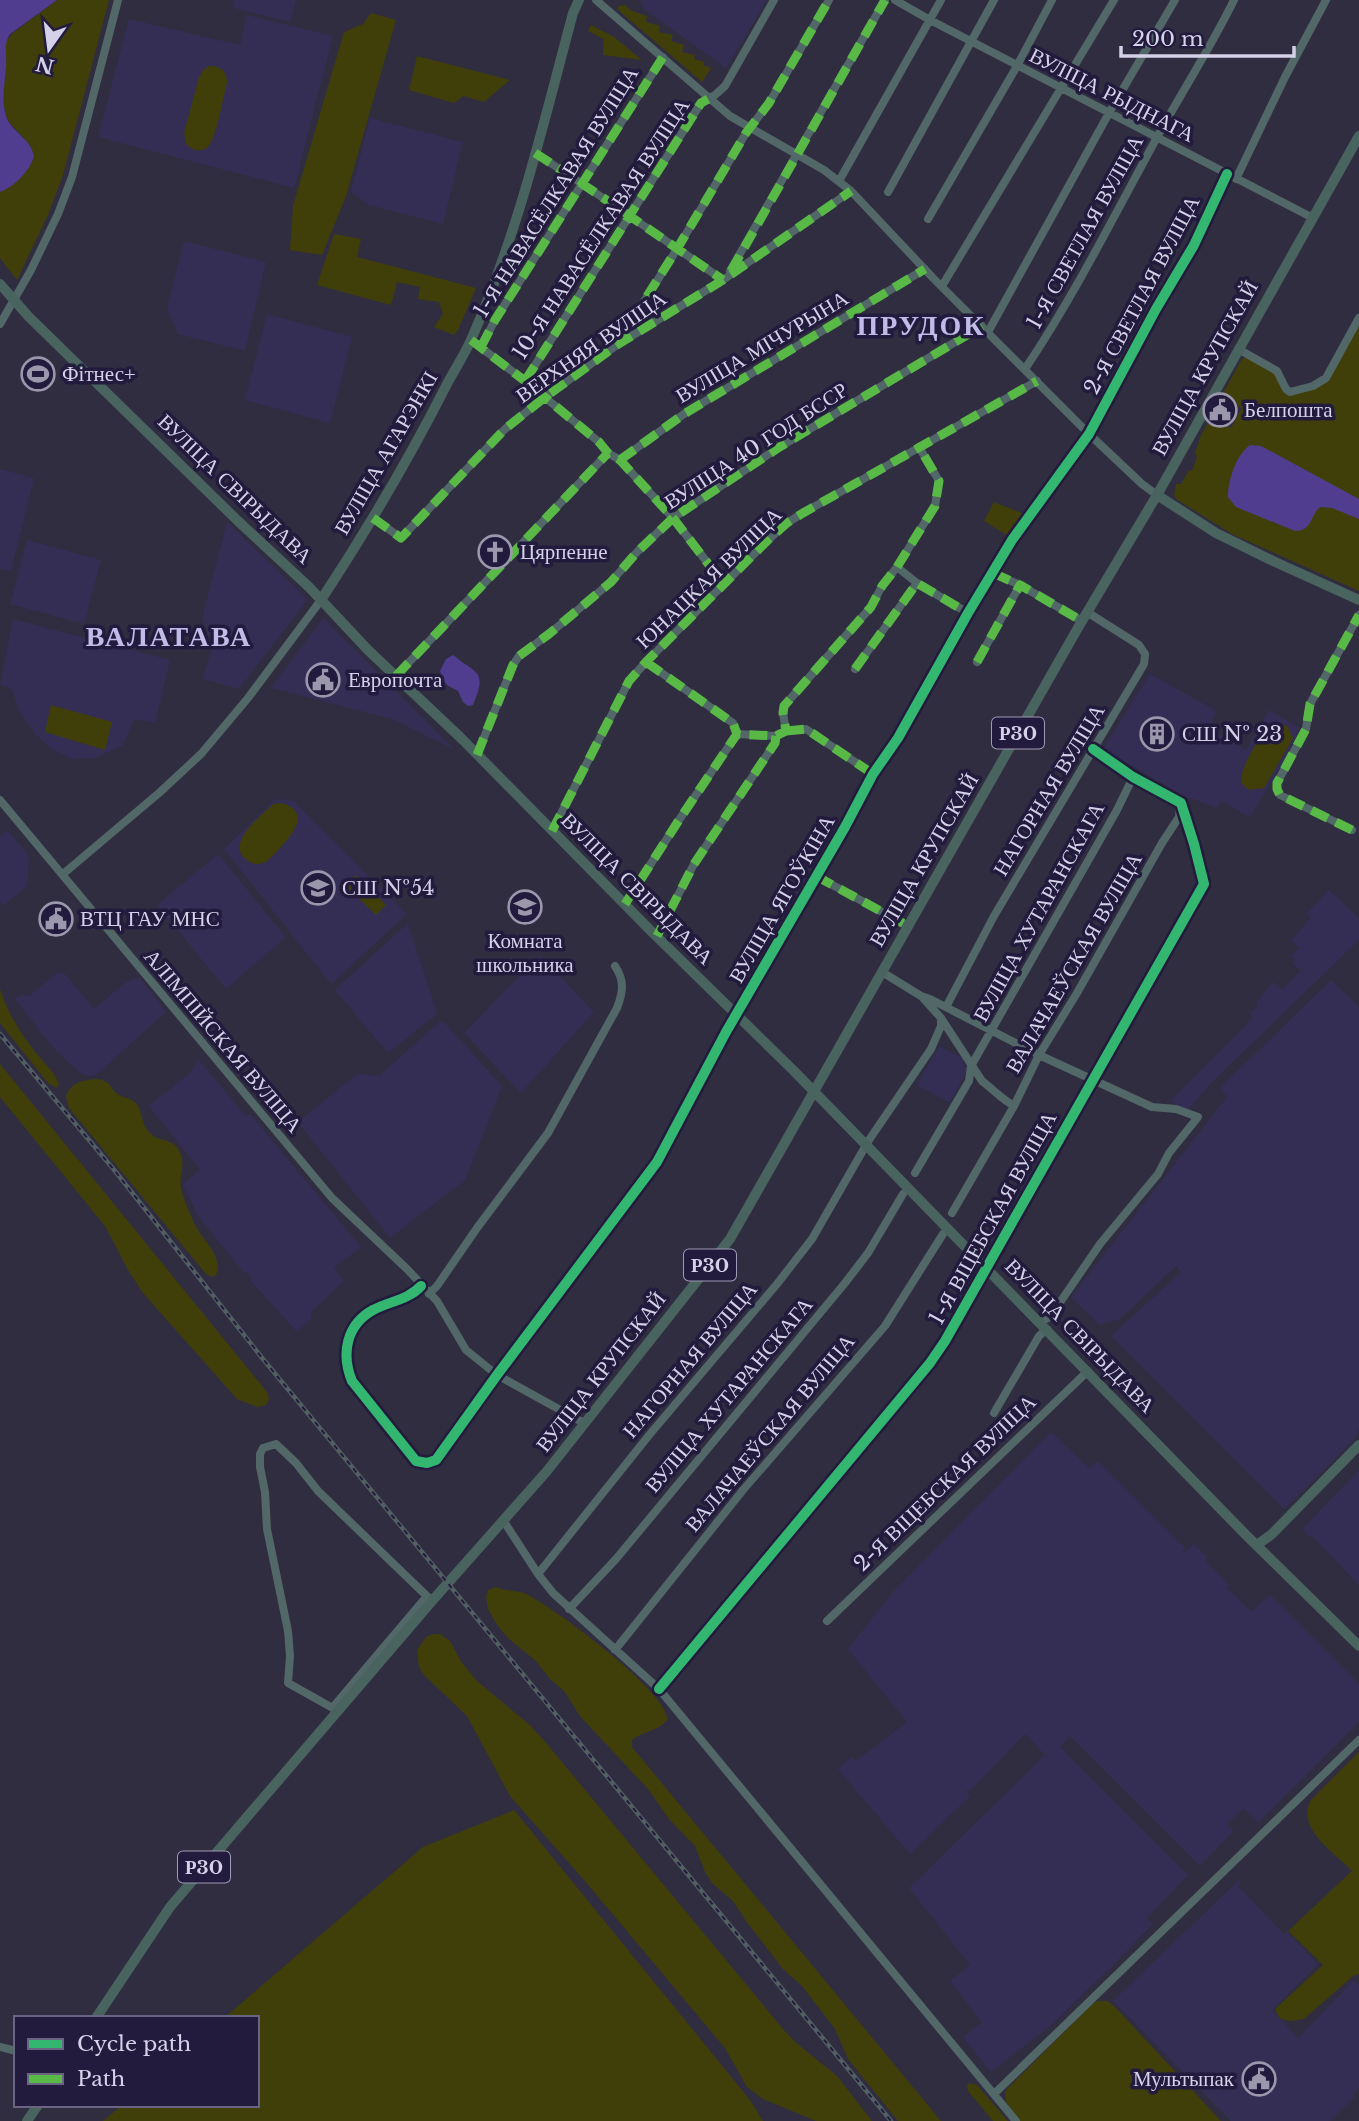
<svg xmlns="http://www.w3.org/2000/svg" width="1359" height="2121" font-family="'Libre Baskerville',serif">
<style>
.built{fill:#342e54}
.green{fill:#403f0a}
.water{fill:#503d8f}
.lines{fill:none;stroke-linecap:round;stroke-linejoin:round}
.minor{stroke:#526767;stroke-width:8}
.major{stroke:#49635f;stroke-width:10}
.rail-casing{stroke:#515f62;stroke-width:4.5}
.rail{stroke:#221b3d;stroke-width:2;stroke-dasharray:5;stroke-linecap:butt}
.quiet{stroke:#58b947;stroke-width:9;stroke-dasharray:18 9;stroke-linecap:butt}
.cycleway-casing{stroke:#221b3d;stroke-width:15}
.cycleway{stroke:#33b770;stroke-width:10}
.labels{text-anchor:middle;stroke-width:7;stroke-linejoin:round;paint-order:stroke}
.shield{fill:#221b3d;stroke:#9f9ab5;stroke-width:2}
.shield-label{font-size:19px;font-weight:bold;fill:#d4d1e8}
.street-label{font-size:21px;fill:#d4d1e8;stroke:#221b3d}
.poi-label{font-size:21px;fill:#d4d1e8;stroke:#221b3d;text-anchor:start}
.district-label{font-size:28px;font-weight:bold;letter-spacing:2px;fill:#c0bbe7;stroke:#221b3d}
</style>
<rect width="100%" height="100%" fill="#302d40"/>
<path class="built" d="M235,0H296L290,22L233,8Z
M641,0H767L726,68L644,9Z
M247,15L333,36L294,188L98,137L129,19L240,45Z
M370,118L463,142L443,224L369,205L351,192Z
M184,241L266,262L245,351L178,334L167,308Z
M267,314L352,337L330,423L245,400Z
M0,469L34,478L11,571L0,569Z
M227,522L305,597L306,602L239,689L203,679L213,643L202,619Z
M27,540L101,560L84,624L10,604Z
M323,618L455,750L392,719L271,688Z
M13,619L170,660L155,723L134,719L123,745L95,758L72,759L51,749L36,735L21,714L11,688L0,685Z
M1150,674L1215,710V714L1209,729L1246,750L1269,710L1300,728L1280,768L1250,817L1221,801L1217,808L1182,795L1103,749Z
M275,799L293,801L407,914L331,984L224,849Z
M7,830L27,853L29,860L27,886L3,906L0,902V836Z
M218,854L286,937L226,989L157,905Z
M1329,890L1359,918V940L1209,1085L1187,1111L1175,1104L1171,1100L1253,1018L1250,1013L1258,1006L1256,1003L1273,982L1282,989L1301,971L1293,963L1295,960L1291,956L1299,948L1291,941L1311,917L1307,913Z
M408,923L437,1014L388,1053L335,990Z
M540,955L594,1012L521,1093L464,1033Z
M58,972L65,974L94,1009L126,982L139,977L166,1012L96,1075L88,1076L79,1072L56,1051L15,999L21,995L29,996Z
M1331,980L1359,1007V1429L1356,1437L1284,1509L1111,1336L1181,1272L1176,1266L1120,1319L1100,1325L1071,1297L1227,1097L1220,1088Z
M442,1020L502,1086L465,1180L390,1238L298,1122L357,1074L379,1076Z
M939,1046L962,1058L967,1071L950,1103L917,1085Z
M198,1059L246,1116L250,1114L361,1247L334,1268L344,1281L311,1312V1319L297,1332L250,1280L252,1278L248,1272L244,1273L198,1216L183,1184L200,1170L149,1106L190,1073Z
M1050,1433L1054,1435L1090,1469L1098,1461L1185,1548L1183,1551L1184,1553L1194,1544L1208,1557L1205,1561L1229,1585L1227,1588L1251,1612L1270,1595L1359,1684V1722L1258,1823L1243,1808L1227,1824L1234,1831L1200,1866L1070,1736L1060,1747L1188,1875L1147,1918L1153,1924L1111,1967L1049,2027L991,2072L963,2037L982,2022L950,1981L970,1965L909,1888L1045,1755L1025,1734L970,1791L966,1790L970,1796L910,1854L838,1769L851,1757L856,1761L907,1722L848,1649L892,1593Z
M1359,1470V1585L1314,1538L1306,1534L1303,1528Z
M1239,1880L1241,1882L1238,1886L1284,1934L1287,1931L1318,1964L1272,2010L1298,2038L1354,1980L1359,1985V2088L1353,2094L1355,2096L1330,2121H1231L1113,2001Z"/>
<path class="green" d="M57,0H109L63,175L48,215L17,280L0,258V192C14,186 30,171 34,156L30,145L9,122L5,113L2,92L6,41L13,33Z
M625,5L632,11L647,16L646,22L660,26L659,32L673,35L671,41L684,45L682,52L695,55L694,59L704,62L703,65L711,68L702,82L617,9L618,6Z
M371,13L396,20L346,196L322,255L290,250L293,206L344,32L363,24Z
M591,25L614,37L642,60L603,55L604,39L588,31Z
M417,56L510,80L484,102L463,96L454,103L409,90Z
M209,66C220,65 228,72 227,83C223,98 217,133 210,144C203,154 193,151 186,144L184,133L199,77L203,70Z
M334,234L361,239L357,257L476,288L458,330L454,335L434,327L443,314L439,302L418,299L420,287L397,282L391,305L317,285Z
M1359,325V591L1232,534L1176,499L1174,495L1176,484H1181L1189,470L1192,471L1197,457L1195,453L1201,435L1211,418L1231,428L1242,408L1223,397V393L1242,359L1246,357L1275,369L1288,389L1316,386Z
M994,502L1026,515L1010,537L984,521Z
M51,705L112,722L105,750L45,732Z
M1276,723L1287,726L1293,738L1264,788L1249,790L1241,783C1239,769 1263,727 1276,723Z
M282,803C312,812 292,835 279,849C274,854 269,861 263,863C257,865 251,864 247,860C224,844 261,816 273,804Z
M356,875L386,905L376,915L346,886Z
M0,989C7,1012 21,1034 36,1053C44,1063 54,1071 59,1084L57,1088L48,1083L0,1023Z
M0,1064L267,1392L269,1399L266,1405L257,1407L237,1399L143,1293L128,1270L105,1226L0,1097Z
M94,1079C98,1079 100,1079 104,1081C110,1083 111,1088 115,1092C122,1099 133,1097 138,1106C143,1116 142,1127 152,1135C159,1141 169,1139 176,1146C189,1164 178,1172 181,1188C183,1198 188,1209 192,1218C197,1236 225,1255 216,1275L213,1277L206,1274L69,1108L66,1096C71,1083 81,1081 94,1079Z
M496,1587C507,1592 518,1590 526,1594C552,1606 671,1694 667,1720C657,1732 643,1731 632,1740V1747L941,2121H898L848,2059L835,2029L802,1986L783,1969L746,1921L733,1901L712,1883L705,1872L695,1846L669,1819L648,1789L579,1715L565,1692L549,1678L536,1661L509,1639L497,1625L488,1609L486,1597L488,1590Z
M433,1634H440L450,1641L462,1663L478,1682L531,1726L547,1744L783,2029L794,2041L837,2076L872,2121H816L763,2099L747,2087L725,2048L584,1880L510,1796L467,1716L424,1675L419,1667L417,1650L426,1637Z
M1359,1752V1974L1353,1976L1304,2019L1291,2021L1281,2019L1278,2016L1275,2009L1323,1965L1288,1931L1352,1871C1335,1853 1295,1828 1311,1800Z
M514,1810L750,2100L763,2121H103L122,2105H257V2018H224L423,1847Z
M1098,2001H1107L1115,2007L1221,2121H1020L1006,2102L1005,2091L1092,2004Z
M969,2083L977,2085L1008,2121H993L968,2091L967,2086Z"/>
<path class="water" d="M0,0H57L10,34C3,44 7,55 6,66C5,84 0,104 8,121C16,134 31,140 34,156C30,171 14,187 0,192Z
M1250,445L1261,446L1359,499V519L1332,508L1320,507C1310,516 1312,531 1295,531L1236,507L1228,497C1228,480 1236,455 1250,445Z
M453,655C476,674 488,670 473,705L468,706L463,702L458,691L447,685L443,680L440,671L446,659Z"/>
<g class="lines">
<path class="minor" d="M596,0L730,116L824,170L851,191L934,279L1089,434L1142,484L1157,495
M895,0L930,20L1313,218
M535,153C599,194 660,237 723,280
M1236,179L1285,77L1326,0
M839,181L941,0
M888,192L994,0
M928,219L1017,66L1052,0
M730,271L885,0
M942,286L1114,0
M0,324L31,270L58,214L72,177L118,0
M988,332L1109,113L1175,0
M471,340L525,381L599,442L608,453L620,460L673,518L723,583
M618,343L677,249L746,133L769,103L829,0
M481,347L495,320L663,57
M1238,349L1277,371L1286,389L1290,392L1313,386L1326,378L1359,318
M1025,369C1074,296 1113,218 1155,141C1181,93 1210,49 1234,0
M525,381L701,103L715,95L725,86L774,0
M620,460L684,414L925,269
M373,518L401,538L505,429L544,398L617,345L723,280L851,191
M897,567L917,583
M993,573L1020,585
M646,662L733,723L737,734
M977,662L1020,585L1082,621
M855,669L917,583L968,613
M396,676L608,453
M786,731L806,729L873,774
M477,755L513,665L519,656L549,634L611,582L637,552L673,518L778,448L982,326
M0,800L332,1198L407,1269L437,1301L466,1350L497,1375L584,1423
M1352,830L1280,795L1277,789V783L1306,729L1310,704L1359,615
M552,831L629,681L646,662L768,540L787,523L803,513L1037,381
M63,874L159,793L201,754L248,698L321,600
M816,876L908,926
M625,904L679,820L737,734L776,736L786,731L783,713L784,706L871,607L882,586L897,567L935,506L939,481L919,447
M657,936L694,864L775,743L776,736
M882,972L921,996L930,999L1039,1055L1152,1107L1176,1109L1198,1117L1169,1153L1158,1174L1100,1244L1050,1317L1040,1322
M923,998L941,1018L982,1081C994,1090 1000,1098 1014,1106
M946,1007L994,916L1144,664L1145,654L1139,645L1087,612
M915,1173L969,1081L971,1066L1117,810L1133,777
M952,1213L1014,1106L1039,1055L1077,993L1162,843L1179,817L1180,806
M421,1286C408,1300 390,1301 373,1310C346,1325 341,1354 352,1381L416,1461L427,1463L436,1460L497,1375L657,1162L726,1032L845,827L873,774L898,738L968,613L1012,540L1089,434L1156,309L1194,245L1227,174
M429,1294L437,1286L477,1228L548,1133L617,1008C623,992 625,981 615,966
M994,1413L1039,1336L1047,1329
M503,1520L538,1574L553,1593L659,1689L1016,2121
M538,1574L650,1434L777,1284L812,1239L869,1140L931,1049L941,1026V1018
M569,1609L616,1559L845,1283L868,1253L903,1194
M827,1621L1088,1371
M615,1650L743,1490L885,1326L943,1234
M659,1689L930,1363L945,1341L1204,884L1194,844L1181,803L1133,777L1093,749
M333,1707L427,1596
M338,1711L288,1683L290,1656L288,1631L267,1529L265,1492L260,1467V1454L263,1448L276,1444L296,1463L318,1491L432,1601
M0,2047L16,2051
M994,2094L1359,1740"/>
<path class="major" d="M0,284L29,317L238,521L309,587L368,650L462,739L650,930L794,1071L1247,1536L1359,1646
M1157,495L1216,533L1273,561L1359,600
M321,600C367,530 409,459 447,384C456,367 467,351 474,333C519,230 544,121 573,13L579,0
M1257,1545L1272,1534L1359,1445
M96,2018L170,1907L432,1601L547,1471L730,1239L1079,626L1157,495L1359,136
M27,2121L38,2105"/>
<defs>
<path id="rail" d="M0,1034L115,1171L263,1359L891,2121"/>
</defs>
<use href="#rail" class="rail-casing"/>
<use href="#rail" class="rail"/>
<path class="quiet" d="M535,153C599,194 660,237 723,280
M731,271L885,0
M471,340L525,381L599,442L608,453L620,460L673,518L723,583
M618,342L677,249L746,133L769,103L829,0
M481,347L495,320L663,57
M525,381L701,103L708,99
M620,460L684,414L925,269
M373,518L401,538L505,429L544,398L617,345L723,280L851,191
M993,573L1020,585
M646,662L733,723L737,734
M977,662L1020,585L1082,621
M855,669L917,583L968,613
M396,676L608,453
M786,731L806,729L873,774
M477,755L513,665L519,656L549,634L611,582L637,552L673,518L778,448L982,326
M1352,830L1280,795L1277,789V783L1306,729L1310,704L1359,615
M552,831L629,681L646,662L768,540L787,523L803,513L1037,381
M816,876L908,926
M625,904L679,820L737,734L776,736L786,731L783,713L784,706L871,607L882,586L897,567L935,506L939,481L919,447
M657,936L694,864L775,743L776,736"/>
<defs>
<path id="cycleway" d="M421,1286C408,1300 390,1301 373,1310C346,1325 341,1354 352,1381L416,1461L427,1463L436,1460L497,1375L657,1162L726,1032L845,827L873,774L898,738L968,613L1012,540L1089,434L1156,309L1194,245L1227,174
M659,1689L930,1363L945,1341L1204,884L1194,844L1181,803L1133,777L1093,749"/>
</defs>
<use href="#cycleway" class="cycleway-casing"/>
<use href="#cycleway" class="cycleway"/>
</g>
<defs>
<symbol id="stadium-ring" viewBox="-11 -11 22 22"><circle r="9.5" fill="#221b3d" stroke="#9b98ad" stroke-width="1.5"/><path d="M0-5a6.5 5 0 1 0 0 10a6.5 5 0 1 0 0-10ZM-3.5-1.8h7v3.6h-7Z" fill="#9b98ad"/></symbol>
<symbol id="civic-ring" viewBox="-11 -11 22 22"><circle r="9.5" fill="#221b3d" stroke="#9b98ad" stroke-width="1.5"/><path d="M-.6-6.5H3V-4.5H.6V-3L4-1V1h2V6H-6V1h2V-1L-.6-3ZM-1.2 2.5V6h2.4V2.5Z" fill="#9b98ad"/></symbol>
<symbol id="church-ring" viewBox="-11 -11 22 22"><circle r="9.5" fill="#221b3d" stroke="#9b98ad" stroke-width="1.5"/><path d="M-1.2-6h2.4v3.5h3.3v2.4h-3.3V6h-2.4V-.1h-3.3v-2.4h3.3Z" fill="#9b98ad"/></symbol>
<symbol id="building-ring" viewBox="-11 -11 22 22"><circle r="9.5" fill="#221b3d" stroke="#9b98ad" stroke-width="1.5"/><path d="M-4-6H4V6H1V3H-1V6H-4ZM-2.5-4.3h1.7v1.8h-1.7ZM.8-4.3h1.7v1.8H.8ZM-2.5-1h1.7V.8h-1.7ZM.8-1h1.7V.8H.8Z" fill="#9b98ad"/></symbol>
<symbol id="school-ring" viewBox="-11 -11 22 22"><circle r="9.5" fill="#221b3d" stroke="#9b98ad" stroke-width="1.5"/><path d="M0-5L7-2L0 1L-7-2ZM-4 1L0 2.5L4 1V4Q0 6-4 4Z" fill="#9b98ad"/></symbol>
</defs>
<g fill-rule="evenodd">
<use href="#stadium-ring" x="19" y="355" width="38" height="38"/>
<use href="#civic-ring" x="1201" y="391" width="38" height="38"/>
<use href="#church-ring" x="476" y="533" width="38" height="38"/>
<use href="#civic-ring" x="304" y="661" width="38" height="38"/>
<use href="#building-ring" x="1138" y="715" width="38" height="38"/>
<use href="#school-ring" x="299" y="869" width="38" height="38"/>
<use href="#school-ring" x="506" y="888" width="38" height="38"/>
<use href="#civic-ring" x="37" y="900" width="38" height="38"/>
<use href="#civic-ring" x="1240" y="2060" width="38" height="38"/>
</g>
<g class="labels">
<g class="shield">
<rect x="992" y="717.5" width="52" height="31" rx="5"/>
<rect x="684" y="1249.5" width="52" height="31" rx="5"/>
<rect x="178" y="1851.5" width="52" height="31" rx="5"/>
</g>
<g class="shield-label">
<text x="1018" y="740">Р30</text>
<text x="710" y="1272">Р30</text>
<text x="204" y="1874">Р30</text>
</g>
<g class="street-label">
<text transform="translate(1112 95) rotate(27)" y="7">ВУЛІЦА РЫДНАГА</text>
<text transform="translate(556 192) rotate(-58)" y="7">1-Я НАВАСЁЛКАВАЯ ВУЛІЦА</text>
<text transform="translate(601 229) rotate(-57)" y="7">10-Я НАВАСЁЛКАВАЯ ВУЛІЦА</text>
<text transform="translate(1085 232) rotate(-61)" y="7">1-Я СВЕТЛАЯ ВУЛІЦА</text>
<text transform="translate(1142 295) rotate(-62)" y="7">2-Я СВЕТЛАЯ ВУЛІЦА</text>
<text transform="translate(591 347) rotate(-35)" y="7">ВЕРХНЯЯ ВУЛІЦА</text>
<text transform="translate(762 347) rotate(-31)" y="7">ВУЛІЦА МІЧУРЫНА</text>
<text transform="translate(1205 368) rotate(-61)" y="7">ВУЛІЦА КРУПСКАЙ</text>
<text transform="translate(756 446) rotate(-33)" y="7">ВУЛІЦА 40 ГОД БССР</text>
<text transform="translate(386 453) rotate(-60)" y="7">ВУЛІЦА АГАРЭНКІ</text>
<text transform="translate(235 489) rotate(44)" y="7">ВУЛІЦА СВІРЫДАВА</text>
<text transform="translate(709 578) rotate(-44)" y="7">ЮНАЦКАЯ ВУЛІЦА</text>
<text transform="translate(1049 790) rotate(-59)" y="7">НАГОРНАЯ ВУЛІЦА</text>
<text transform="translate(924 860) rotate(-60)" y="7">ВУЛІЦА КРУПСКАЙ</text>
<text transform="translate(637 889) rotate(45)" y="7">ВУЛІЦА СВІРЫДАВА</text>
<text transform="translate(782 899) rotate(-60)" y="7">ВУЛІЦА ЯГОЎКІНА</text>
<text transform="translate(1039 912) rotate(-61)" y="7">ВУЛІЦА ХУТАРАНСКАГА</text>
<text transform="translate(1074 963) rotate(-60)" y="7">ВАЛАЧАЕЎСКАЯ ВУЛІЦА</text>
<text transform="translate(223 1041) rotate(50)" y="7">АЛІМПІЙСКАЯ ВУЛІЦА</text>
<text transform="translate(993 1218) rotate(-61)" y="7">1-Я ВІЦЕБСКАЯ ВУЛІЦА</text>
<text transform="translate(1080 1336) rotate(46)" y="7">ВУЛІЦА СВІРЫДАВА</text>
<text transform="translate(690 1360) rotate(-50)" y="7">НАГОРНАЯ ВУЛІЦА</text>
<text transform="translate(601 1372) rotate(-52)" y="7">ВУЛІЦА КРУПСКАЙ</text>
<text transform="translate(729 1395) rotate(-50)" y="7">ВУЛІЦА ХУТАРАНСКАГА</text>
<text transform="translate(770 1433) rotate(-50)" y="7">ВАЛАЧАЕЎСКАЯ ВУЛІЦА</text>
<text transform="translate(945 1483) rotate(-44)" y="7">2-Я ВІЦЕБСКАЯ ВУЛІЦА</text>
</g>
<g class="poi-label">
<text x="62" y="381">Фітнес+</text>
<text x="1244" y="417">Белпошта</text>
<text x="520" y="559">Цярпенне</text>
<text x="348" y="687">Европочта</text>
<text x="1182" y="741">СШ № 23</text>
<text x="342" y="895">СШ №54</text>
<text x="80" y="926">ВТЦ ГАУ МНС</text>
<text x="525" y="948" text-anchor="middle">Комната<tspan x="525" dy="24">школьника</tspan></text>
<text x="1234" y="2086" text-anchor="end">Мультыпак</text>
</g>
<g class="district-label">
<text x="921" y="335">ПРУДОК</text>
<text x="169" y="646">ВАЛАТАВА</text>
</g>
</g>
<rect x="14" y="2016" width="245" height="91" fill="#221b3d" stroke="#696481" stroke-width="2"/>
<rect x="28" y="2039" width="35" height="10" fill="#33b770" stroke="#696481" stroke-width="2"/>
<text x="77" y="2051" font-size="21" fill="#d4d1e8">Cycle path</text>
<rect x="28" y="2074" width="35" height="10" fill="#58b947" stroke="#696481" stroke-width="2"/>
<text x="77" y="2086" font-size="21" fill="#d4d1e8">Path</text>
<g transform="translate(49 49) rotate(194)" stroke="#221b3d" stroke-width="5" paint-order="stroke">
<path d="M0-5L12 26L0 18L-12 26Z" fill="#d4d1e8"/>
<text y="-10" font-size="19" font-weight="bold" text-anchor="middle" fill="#d4d1e8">N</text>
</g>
<path d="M1121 46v10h173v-10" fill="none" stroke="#d4d1e8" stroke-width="3.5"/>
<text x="1132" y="46" font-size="21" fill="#d4d1e8" stroke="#221b3d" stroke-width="5" paint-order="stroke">200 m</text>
</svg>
